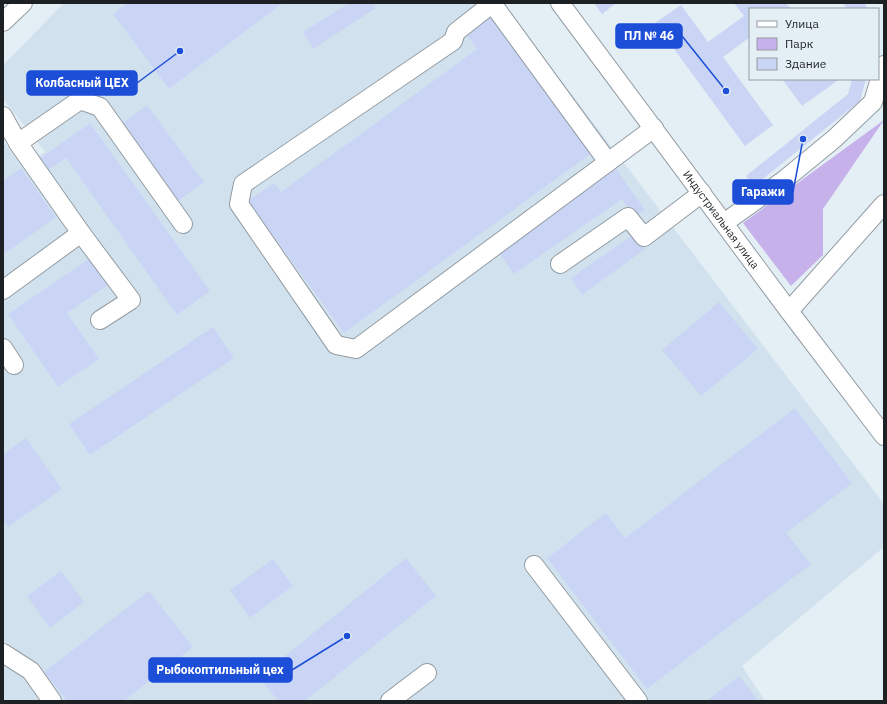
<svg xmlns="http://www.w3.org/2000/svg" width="887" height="704" font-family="'IBM Plex Sans',sans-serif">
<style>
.built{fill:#d1e2ee}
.green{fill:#c7b1eb}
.building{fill:#cad5f5}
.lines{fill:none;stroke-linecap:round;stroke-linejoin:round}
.minor-casing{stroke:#939ca3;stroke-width:20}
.minor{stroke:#fff;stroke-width:18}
.labels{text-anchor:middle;stroke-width:3;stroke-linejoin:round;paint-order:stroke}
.street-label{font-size:11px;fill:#1d2124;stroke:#e4eef5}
.leader{fill:none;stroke:#1d4ed8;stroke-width:1.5}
.callout-dot{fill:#1d4ed8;stroke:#e4eef5;stroke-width:1.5}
.callout{fill:#1d4ed8;stroke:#1d4ed8;stroke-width:1.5}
.callout-label{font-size:12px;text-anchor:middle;font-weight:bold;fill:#fff}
</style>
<rect width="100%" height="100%" fill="#e4eef5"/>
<path class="built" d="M64,3H502L884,504V547L742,666L765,701H3V141L23,166L45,152L3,99V65Z"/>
<path class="green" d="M884,120L823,209V255L791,286L743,223Z"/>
<path class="building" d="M127,3H283L169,89L113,14Z
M349,3H373L376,8L313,49L303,32Z
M594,3H616L602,14Z
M734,3H786L791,9H750V37L723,57L773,125L745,146L655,23L681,5L708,42L744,16Z
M843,3H864L868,9H847Z
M491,12L593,152L344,333L248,201L274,183L281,192L477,49L464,32Z
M782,79H840L802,106Z
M852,79H866L860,101L754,186L746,176L848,94Z
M147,105L204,182L177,202L120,125Z
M90,123L210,291L177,315L66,158L44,173L36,161Z
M21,168L56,217L3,255V181Z
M616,169L645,210L634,217L622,199L514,274L498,251Z
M634,234L645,249L582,295L571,278Z
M93,256L111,283L67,313L99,359L58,387L8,314Z
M719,302L758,349L701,396L662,350Z
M213,327L234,358L90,455L69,424Z
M795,408L852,483L786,533L811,564L647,689L547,558L606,513L625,538Z
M26,438L62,489L8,527L3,521V454Z
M406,558L436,596L305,701H278L259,677Z
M273,559L293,586L250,618L230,590Z
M61,571L84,602L50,628L27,596Z
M149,591L193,647L124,701H67L44,672Z
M739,676L758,700L757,701H706Z"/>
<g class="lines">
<defs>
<g id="minor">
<path d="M492,3L608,162"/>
<path d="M493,3L456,32L453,41L243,184L239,204L336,345L356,349L654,128"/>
<path id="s1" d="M560,3L789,311L884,436"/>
<path d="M3,22L23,3"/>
<path d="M3,116L18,143L81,233L131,300L100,320"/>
<path d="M18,143L80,100L100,107L183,224"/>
<path d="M724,223L784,180L834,139L873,102L884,65"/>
<path d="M560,264L628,217L644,237L702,193"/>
<path d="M3,290L81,233"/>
<path d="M789,311L884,204"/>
<path d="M3,348L14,365"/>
<path d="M534,565L638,701"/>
<path d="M3,653L31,671L52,701"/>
<path d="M390,701L427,673"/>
</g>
</defs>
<use href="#minor" class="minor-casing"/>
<use href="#minor" class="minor"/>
</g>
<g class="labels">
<g class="street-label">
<text dy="4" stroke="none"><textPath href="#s1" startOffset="270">Индустриальная улица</textPath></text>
</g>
</g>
<path class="leader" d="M726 91L682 36M180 51L137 83M803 139L793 192M347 636L292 670"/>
<g class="callout-dot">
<circle cx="726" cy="91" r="4"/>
<circle cx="180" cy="51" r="4"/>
<circle cx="803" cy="139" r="4"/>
<circle cx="347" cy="636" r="4"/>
</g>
<g class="callout">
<rect x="616" y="24" width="66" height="24" rx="4"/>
<rect x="27" y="71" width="110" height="24" rx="4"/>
<rect x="733" y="180" width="60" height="24" rx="4"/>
<rect x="149" y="658" width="143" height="24" rx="4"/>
</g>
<g class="callout-label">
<text x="649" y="40">ПЛ № 46</text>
<text x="82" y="87">Колбасный ЦЕХ</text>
<text x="763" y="196">Гаражи</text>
<text x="220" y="674">Рыбокоптильный цех</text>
</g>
<rect width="887" height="704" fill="none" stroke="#1d2124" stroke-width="8"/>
<rect x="749" y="8" width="130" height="72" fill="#e4eef5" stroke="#949ca1"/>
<rect x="757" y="21" width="20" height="6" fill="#ffffff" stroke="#949ca1"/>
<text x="785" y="28" font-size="12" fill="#1d2124">Улица</text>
<rect x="757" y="38" width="20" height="12" fill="#c7b1eb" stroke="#949ca1"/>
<text x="785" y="48" font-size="12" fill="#1d2124">Парк</text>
<rect x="757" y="58" width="20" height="12" fill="#cad5f5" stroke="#949ca1"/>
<text x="785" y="68" font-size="12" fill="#1d2124">Здание</text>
</svg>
